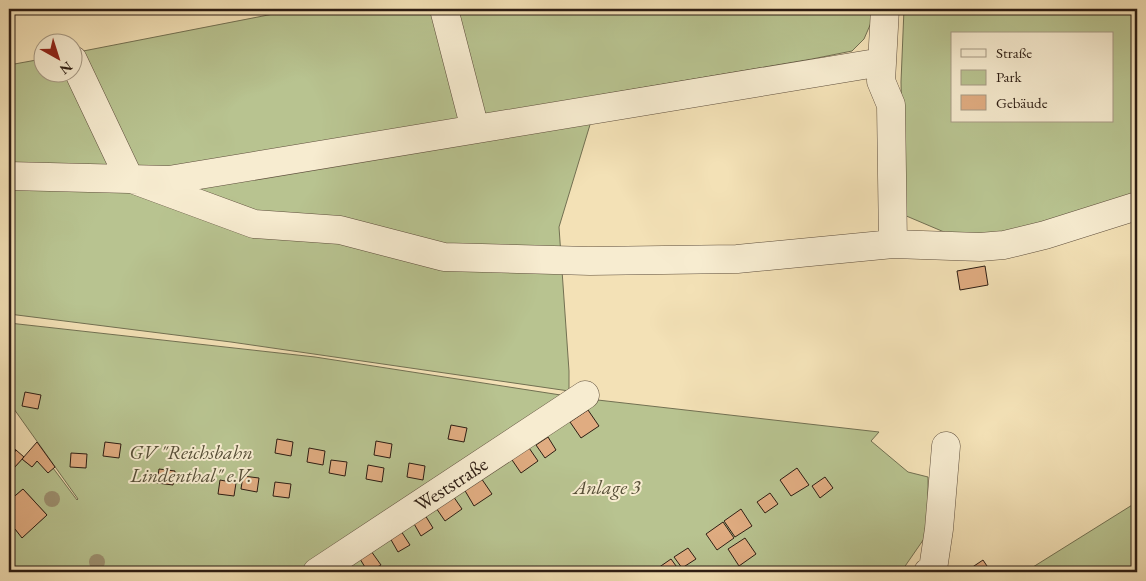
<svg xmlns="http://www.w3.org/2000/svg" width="1146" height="581" font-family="'EB Garamond',serif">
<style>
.green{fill:#b8c390;stroke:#727052;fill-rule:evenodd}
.building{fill:#e0ac81;stroke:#2d1d13}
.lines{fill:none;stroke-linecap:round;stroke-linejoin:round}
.minor-casing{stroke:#5e4e3c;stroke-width:29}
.minor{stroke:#f7ecd0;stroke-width:28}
.tree{fill:#9d9171}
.labels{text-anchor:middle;stroke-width:4;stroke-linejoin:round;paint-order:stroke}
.park-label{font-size:20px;font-style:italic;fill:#574f38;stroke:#f7ecd0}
.street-label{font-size:20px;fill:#2d1d13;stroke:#f7ecd0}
</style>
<rect width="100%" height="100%" fill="#f3e1b6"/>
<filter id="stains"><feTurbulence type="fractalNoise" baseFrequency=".004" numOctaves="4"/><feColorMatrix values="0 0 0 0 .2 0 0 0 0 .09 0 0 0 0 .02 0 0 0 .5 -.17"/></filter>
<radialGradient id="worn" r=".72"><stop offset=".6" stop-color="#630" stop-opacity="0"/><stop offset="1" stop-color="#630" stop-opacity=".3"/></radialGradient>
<path class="green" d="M299,9H877L864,39L852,51L812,59L599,95L559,227L569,371V391L231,342L9,314V65L42,59V72H72L73,53Z
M904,9H1137V195L999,236L963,240L904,215L901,82ZM952,34H1112V121H952Z
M9,323L315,357L580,398L879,432L871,441L908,472L928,477V533L901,572H9V534L15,529L22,537L47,515L23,489L9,501V474L22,459L32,467L37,461L53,468L77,500L78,499L9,402Z
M1137,502V572H1025Z"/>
<path class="building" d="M985,266L988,285L960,290L957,271Z
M25,392L41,395L38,409L22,406Z
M9,406L14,410L9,416Z
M588,410L599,426L581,438L570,422Z
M451,425L467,428L464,442L448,439Z
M548,437L556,450L545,458L536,445Z
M277,439L293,442L291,456L275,453Z
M376,441L392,444L390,458L374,455Z
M37,442L55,467L48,473L37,461L32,467L22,459Z
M105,442L121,444L119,458L103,456Z
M9,444L16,450L9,459Z
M527,445L538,461L521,473L510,457Z
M309,448L325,451L323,465L307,462Z
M16,450L24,457L13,469L9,466V459Z
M71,453L87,454L86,468L70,467Z
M331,460L347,462L345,476L329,473Z
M409,463L425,466L423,480L407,477Z
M368,465L384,468L382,482L366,479Z
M797,468L809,485L791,496L780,480Z
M159,469L175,471L173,485L157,483Z
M243,476L259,478L257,492L241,489Z
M825,477L833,488L820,498L812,486Z
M481,478L492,494L474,506L464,489Z
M220,480L236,483L234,496L218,494Z
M275,482L291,484L289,498L273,496Z
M23,489L47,515L22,538L15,529L9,534V501Z
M451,493L462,509L445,521L434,505Z
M770,493L778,504L765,513L757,502Z
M741,509L752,526L735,537L724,521Z
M425,515L433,528L421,536L413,522Z
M723,522L734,538L717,550L706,534Z
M401,531L410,545L398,552L390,538Z
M745,538L756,554L739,566L728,549Z
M688,548L696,559L682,568L674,557Z
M371,551L381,565L368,572L360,559Z
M671,559L679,570L676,572H661L658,568Z
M983,560L991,572H965Z"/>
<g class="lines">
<defs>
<path id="minor" d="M444,9L475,129
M885,9L881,81L891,105L893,244
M73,60L129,178L254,224L340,230L444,257L590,261L737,259L893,244L980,247L1004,245L1045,235L1137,206
M9,176L169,180L882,62
M317,572L585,395
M928,572L933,569L939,529L946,446"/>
</defs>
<use href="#minor" class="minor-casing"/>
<use href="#minor" class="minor"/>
</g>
<g class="tree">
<circle cx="52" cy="499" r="8"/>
<circle cx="97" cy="562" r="8"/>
</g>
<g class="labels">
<g class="park-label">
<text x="191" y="459">GV "Reichsbahn<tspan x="191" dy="23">Lindenthal" e.V.</tspan></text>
<text x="607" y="494">Anlage 3</text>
</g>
<g class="street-label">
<text transform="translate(451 484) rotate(-33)" y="7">Weststraße</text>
</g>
</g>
<rect width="1146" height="581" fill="none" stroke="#f3e1b6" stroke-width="30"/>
<rect x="10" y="10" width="1126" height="561" fill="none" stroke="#2d1d13" stroke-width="2.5"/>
<rect x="15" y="15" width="1116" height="551" fill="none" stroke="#2d1d13"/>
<rect x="951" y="32" width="162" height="90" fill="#f7ecd0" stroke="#a69984"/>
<rect x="961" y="49" width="25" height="8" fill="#f7ecd0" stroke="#a69984"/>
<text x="996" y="58" font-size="15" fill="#2d1d13">Straße</text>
<rect x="961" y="70" width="25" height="15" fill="#b8c390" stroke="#a69984"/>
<text x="996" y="82" font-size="15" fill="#2d1d13">Park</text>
<rect x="961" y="95" width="25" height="15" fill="#e0ac81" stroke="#a69984"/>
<text x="996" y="108" font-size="15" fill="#2d1d13">Gebäude</text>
<g transform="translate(58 58) rotate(141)"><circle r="24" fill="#f7ecd0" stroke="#a69984"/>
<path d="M0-4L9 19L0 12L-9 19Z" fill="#8f2418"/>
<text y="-8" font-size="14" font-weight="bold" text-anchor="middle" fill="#2d1d13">N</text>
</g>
<rect width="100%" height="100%" filter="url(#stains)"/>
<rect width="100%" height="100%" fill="url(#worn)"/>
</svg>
